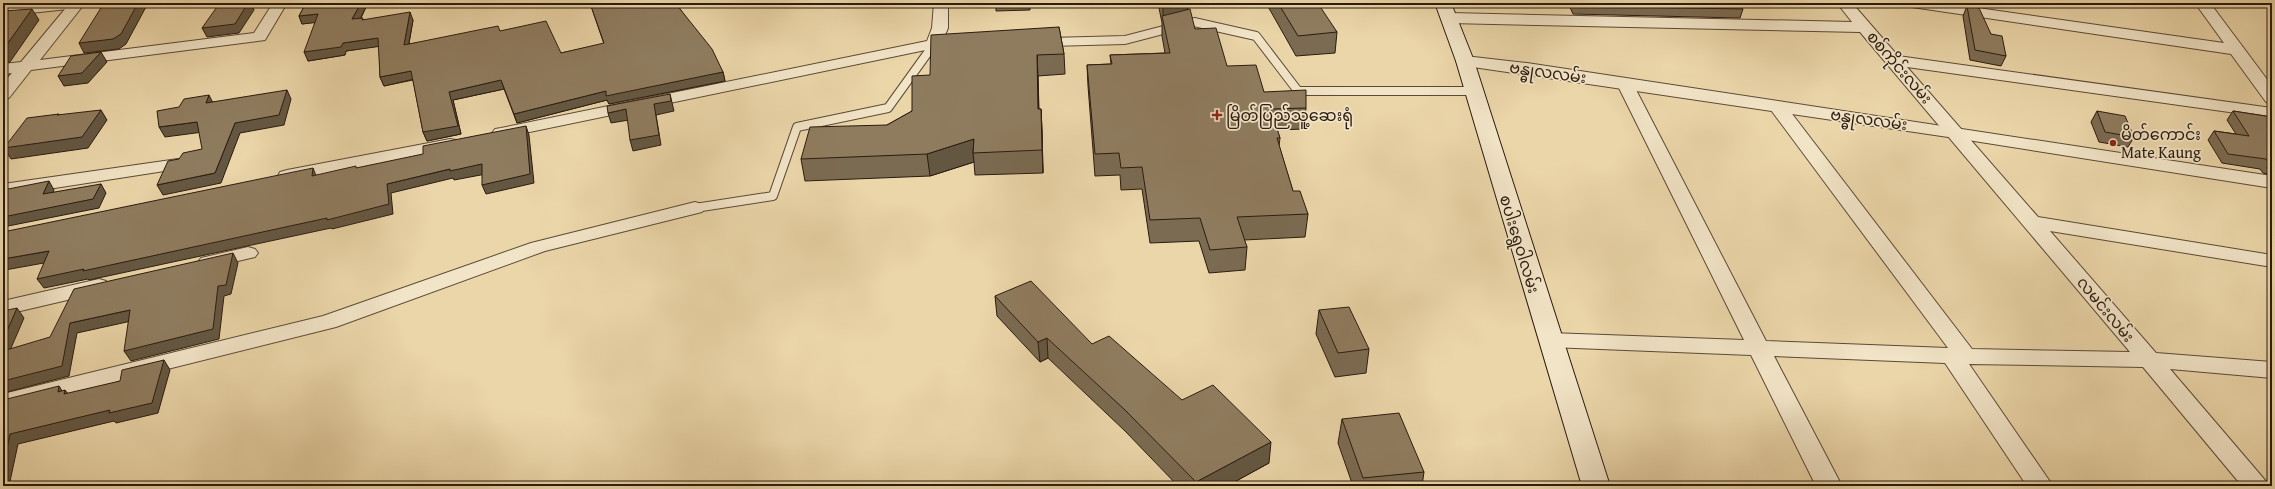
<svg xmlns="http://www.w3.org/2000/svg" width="2275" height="489" font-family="'Gentium Book Plus','Noto Sans Myanmar',serif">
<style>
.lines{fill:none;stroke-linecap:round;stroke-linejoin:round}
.service-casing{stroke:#5b4a36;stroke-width:10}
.minor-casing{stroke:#5b4a36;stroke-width:2}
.tertiary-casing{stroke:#5b4a36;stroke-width:2}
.secondary-casing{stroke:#2b1b0f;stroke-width:2}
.service{stroke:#f2e4c7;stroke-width:8}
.minor{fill:#f2e4c7;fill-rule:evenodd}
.tertiary{fill:#f2e4c7;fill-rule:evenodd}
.secondary{fill:#f2e4c7;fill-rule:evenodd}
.wall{fill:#7b6b52;stroke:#2b1b0f}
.shaded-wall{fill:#645742;stroke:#2b1b0f}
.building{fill:#8f7c5f;stroke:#2b1b0f}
.poi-dot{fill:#8f2418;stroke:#f2e4c7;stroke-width:1.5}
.labels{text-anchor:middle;stroke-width:3.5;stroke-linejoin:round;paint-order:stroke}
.street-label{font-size:16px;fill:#2b1b0f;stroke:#f2e4c7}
.poi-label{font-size:16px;fill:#2b1b0f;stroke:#f2e4c7;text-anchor:start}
</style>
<rect width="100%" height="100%" fill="#ebd6a9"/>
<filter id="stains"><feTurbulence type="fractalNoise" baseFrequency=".005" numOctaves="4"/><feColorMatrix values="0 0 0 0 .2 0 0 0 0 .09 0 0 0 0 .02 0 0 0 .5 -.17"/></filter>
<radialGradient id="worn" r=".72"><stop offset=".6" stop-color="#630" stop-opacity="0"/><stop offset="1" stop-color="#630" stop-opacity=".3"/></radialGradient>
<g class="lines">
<defs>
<path id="service" d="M1050,42L1125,40L1194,22L1256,36L1298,91H1474
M695,208L773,196L797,127L888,108L934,44H942"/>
<path id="minor" d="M70,3H85L40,60L254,33L273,3H287L265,40L31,70L9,98L3,99V83L12,73L3,74V64L21,62Z
M934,3H948V28L940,47L501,138L495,137L492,133L495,129L501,128L927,41L932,28Z
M1837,3H1852L1898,56L2272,108V118L1907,67L2038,217L2272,255V267L2050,231L2156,353L2272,362V378L2170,369L2270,486H2242L2143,367L1969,364L2053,486H2027L1945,363L1774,356L1842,486H1816L1751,355L1550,347L1542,345L1539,340L1542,335L1550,333L1744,340L1617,84L1619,80H1631L1633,84L1766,341L1948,348L1768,106L1771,102H1783L1972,349L2130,352L1860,32L1449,23L1444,21L1441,18L1444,15L1449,13L1852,22Z
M1905,3H1943L2224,43L2195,3H2210L2272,86V103L2266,102L2231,54L1912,7Z
M450,139L456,140L459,144L456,148L287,182L280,180L278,176L280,172L287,170Z
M178,159L184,160L187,164L184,168L3,196V184Z
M695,202L702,204L705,208L702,212L545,251L336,327L3,410V394L323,316L531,243Z
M248,247L255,249L258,253L255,257L208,268L201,266L198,262L201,258Z
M99,279L106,281L109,286L106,291L3,315V301Z"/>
<path id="tertiary" d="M31,3H85L83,6L77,8L3,16V6Z
M1465,56L1527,63L2272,176V188L1955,138L1459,65L1456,61L1459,57Z"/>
<path id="secondary" d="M1435,3H1451L1474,61L1610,486H1582L1456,61Z"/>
</defs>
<use href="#service" class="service-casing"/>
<use href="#minor" class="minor-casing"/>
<use href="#tertiary" class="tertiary-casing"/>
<use href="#secondary" class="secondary-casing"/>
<use href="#service" class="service"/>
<use href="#minor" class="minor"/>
<use href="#tertiary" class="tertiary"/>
<use href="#secondary" class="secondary"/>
</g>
<path class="wall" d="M306,3H368L361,18L364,20H413L409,44L500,31L561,53L604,44L591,6L680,9L723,72L725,81L609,104L607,100L517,123L504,89L453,100L461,134L427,141L423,132L413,80L384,86L380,77L379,46L346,51L345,55L308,61L315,22L302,24L299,16Z
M996,3H1030V10L996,11Z
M1158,3H1195V7L1187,8V10L1195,29L1227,66L1264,92L1306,108L1304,129L1277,130L1280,138L1279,146L1293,191L1308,214L1305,237L1244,240L1247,247L1245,270L1209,273L1199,241L1150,243L1142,189L1121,190L1120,175L1095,176L1088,86L1087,65L1111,64L1110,55L1165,53L1162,36V23Z
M1266,3H1314L1337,32L1335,53L1296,56Z
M1568,3H1738L1743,9L1740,18L1573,14Z
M1961,3H1971L1970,5L1961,4Z
M1967,6L1991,34L2006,56L2001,66L1970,60L1963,16Z
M1059,27L1064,54L1065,74L1038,76L1039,109H1041L1042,130L1043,173L975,175L974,162L930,176L805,181L801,159L887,125L912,111L930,75Z
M2097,111L2134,137L2128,147L2099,142L2091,122Z
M2233,111L2272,117V175L2263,173L2260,169L2222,163L2208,140L2214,131L2236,134L2227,120Z
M995,296L1092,344L1182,400L1269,463L1227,486H1178L1125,431L1048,358L1040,362L997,316Z
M1319,310L1369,349L1366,373L1335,377L1316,334Z
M1342,419L1424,472L1422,486H1353L1338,443Z"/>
<path class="shaded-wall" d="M138,3H146L147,5L126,44L119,49L84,53L79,43Z
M248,3H251L254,10L239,33L207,37L202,28Z
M361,3H368L356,27L352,19Z
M1169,3H1188L1187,18H1163V4Z
M32,9L39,20L10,62L3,63V50Z
M410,12L413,20L407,53L404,45Z
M318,14L321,22L302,24L299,16Z
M378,38L382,46L346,51L345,55L308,61L304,52L343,43Z
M101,52L107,62L88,83L64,86L58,76Z
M1037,55L1038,76L1039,130L1038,109Z
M411,71L414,79L384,86L380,77Z
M723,72L725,81L609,104L607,100L517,123L514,114L606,91Z
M501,80L504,89L453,100L461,134L427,141L423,132L449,92Z
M287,90L291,99L284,125L240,133L221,183L163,195L157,185L215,173L235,123Z
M670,94L674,111L656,115L661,145L633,151L630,140L654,104Z
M209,95L214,105L206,103Z
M626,109L629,120L611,123L608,113Z
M1041,109L1042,130L1043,173L1042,150Z
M101,110L107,120L88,148L11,159L4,148Z
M197,122L203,132L165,137L159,127Z
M526,126L529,135L534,183L486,194L482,185Z
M974,139L973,153L974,162L930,176L927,154Z
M482,164L486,174L454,180L453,178L391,193L393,214L332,229L331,228L89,280L88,279L44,288L37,279L387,184L450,169Z
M313,168L317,178L312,176Z
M49,181L54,190L49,203L43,194Z
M101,184L106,193L99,208L3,227V217Z
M49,251L55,261L5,270L3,275V259Z
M233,253L238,263L231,294L224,296L219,339L131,361L124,351L218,286Z
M17,308L24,318L5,362L3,359V340Z
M130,310L136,320L77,333L69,376L3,393V381L70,323Z
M1047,338L1048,358L1040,362L1038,342Z
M164,360L170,370L158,413L116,423L114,421L18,444L9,486H3V466L10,434Z
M59,386L64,394L65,390L73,400L58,392Z
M1271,442L1269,463L1227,486H1196V482Z"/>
<path class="building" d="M104,3H138L121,34L113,39L79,43Z
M228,3H248L235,24L202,28L219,4Z
M306,3H361L352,19L363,18L362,20L410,12L404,45L498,26L500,31L546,21L561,53L604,43L591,6L605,3H678L680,9L712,49L723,72L606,96V91L514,114L501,80L449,92L458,126L423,132L411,71L380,77L378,38L343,43L341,47L304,52L318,14L299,16Z
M1278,3H1314L1315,5H1319L1337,32L1298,36Z
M1574,3H1738L1743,9L1575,6Z
M1967,6L1979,8L1991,34L2002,36L2006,56L1975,50Z
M32,9L3,50V11Z
M1190,9L1195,29L1216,28L1227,66L1256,65L1264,92L1306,90V108L1271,109L1280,138H1277L1293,191H1300L1308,214L1237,217L1247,247L1210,250L1200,218L1150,220L1142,167L1121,168L1119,153L1095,154L1087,65L1112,64L1110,55L1170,53L1162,16Z
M1059,27L1064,54L1037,55L1038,109H1041L1042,150L973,153L974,139L927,154L801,159L810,127L887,125L912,111V76L930,75L931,35Z
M101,52L82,73L58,76L71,56Z
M287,90L279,115L235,123L215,173L157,185L168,161L179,159L183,153L202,149L197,122L159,127L157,111L179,107L184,99L209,95L206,103Z
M670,94L671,101L654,104L659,135L630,140L626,109L608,113L607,106Z
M101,110L82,137L4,148L27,118L59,114L57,115Z
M2097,111L2125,116L2134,137L2105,132Z
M2233,111L2272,117V164L2269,163L2266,159L2228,154L2214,131L2249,136Z
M526,126L530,174L482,185V164L450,171V169L387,184L389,204L327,220V218L83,271L84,269L37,279L49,251L3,259V232L313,168L312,176L356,166V168L423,154V146Z
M49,181L43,194L101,184L93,199L3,217V190Z
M233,253L226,285L218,286L213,329L124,351L130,310L70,323L62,366L3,381V351L50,337L74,289Z
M1031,281L1092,344L1109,336L1182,400L1213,385L1271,442L1196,482L1125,410L1047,338L1038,342L995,296Z
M1349,307L1369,349L1338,353L1319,310Z
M17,308L3,340V311Z
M164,360L152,403L109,413L110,410L10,434L3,466V400L59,386L58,392L65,390L64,394L120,381L122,370Z
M1399,413L1424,472L1363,478L1342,419Z"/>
<g class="poi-dot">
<path d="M1215 109h4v4h4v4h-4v4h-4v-4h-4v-4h4z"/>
<circle cx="2113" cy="143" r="4"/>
</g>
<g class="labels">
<g class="street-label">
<text transform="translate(1900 67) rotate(49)" y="6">စစ်ကိုင်းလမ်း</text>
<text transform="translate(1548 72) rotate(8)" y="6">ဗန္ဓုလလမ်း</text>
<text transform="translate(1869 119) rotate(8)" y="6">ဗန္ဓုလလမ်း</text>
<text transform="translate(1520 244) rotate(73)" y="6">စပါးရွေဝါလမ်း</text>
<text transform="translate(2106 309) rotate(50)" y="6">လမင်းလမ်း</text>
</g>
<g class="poi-label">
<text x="1226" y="121">မြိတ်ပြည်သူ့ဆေးရုံ</text>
<text x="2121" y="140">မိတ်ကောင်း<tspan x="2121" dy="18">Mate Kaung</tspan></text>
</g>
</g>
<rect width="2275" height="489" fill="none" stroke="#ebd6a9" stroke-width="16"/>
<rect x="4" y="4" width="2267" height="481" fill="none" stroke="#2b1b0f" stroke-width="2"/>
<rect x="8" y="8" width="2259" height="473" fill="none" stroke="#2b1b0f"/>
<rect width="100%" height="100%" filter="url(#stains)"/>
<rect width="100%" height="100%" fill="url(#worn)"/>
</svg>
